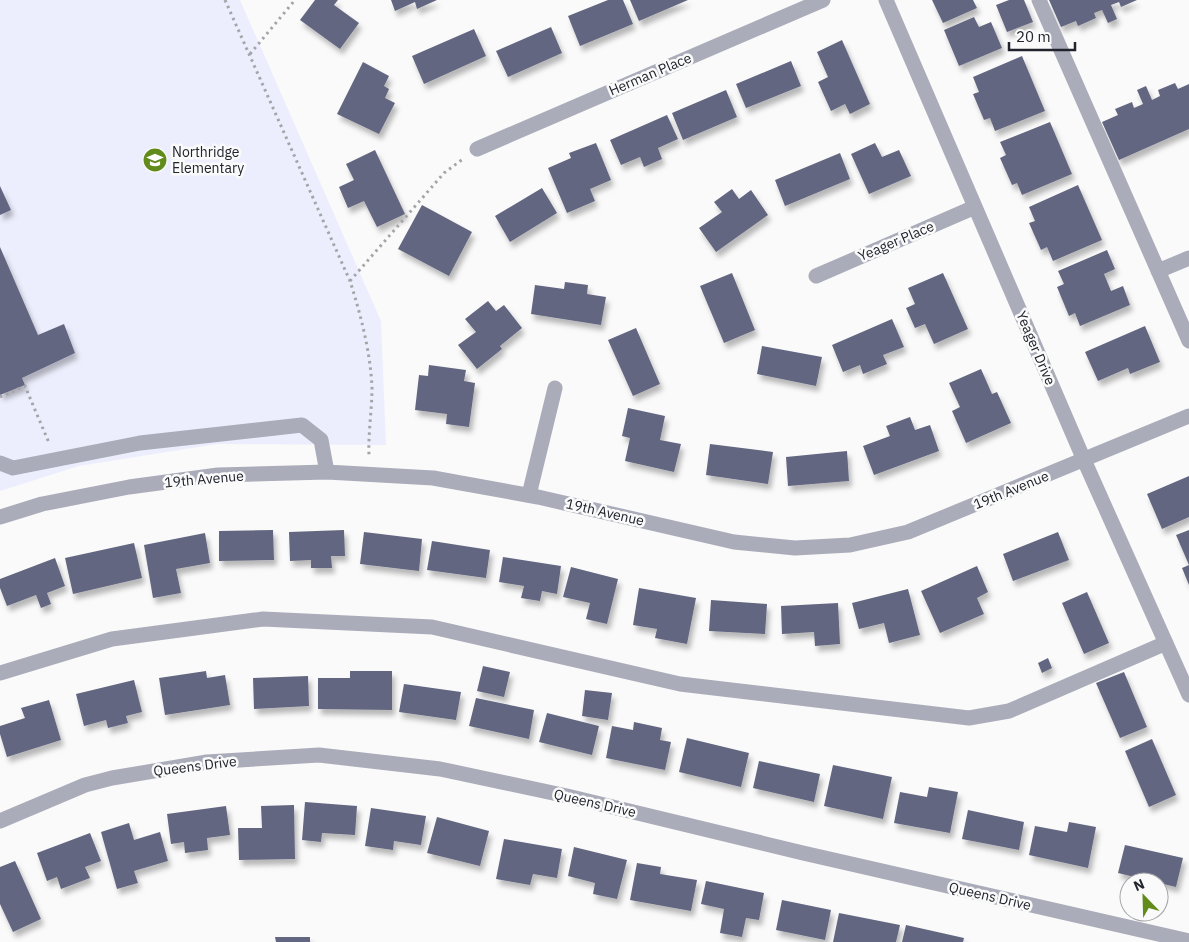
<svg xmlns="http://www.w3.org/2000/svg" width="1189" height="942" font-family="'IBM Plex Sans',sans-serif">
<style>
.built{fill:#eceefd}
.building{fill:#636680;filter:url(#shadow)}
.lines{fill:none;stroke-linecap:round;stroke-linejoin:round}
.path{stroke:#a4a5a9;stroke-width:3;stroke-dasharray:2.5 4;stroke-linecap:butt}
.minor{stroke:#aaacb9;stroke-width:15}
.labels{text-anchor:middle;stroke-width:5;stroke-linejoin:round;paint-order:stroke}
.street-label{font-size:14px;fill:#21232d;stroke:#fafafa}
.poi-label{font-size:14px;fill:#21232d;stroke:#fafafa;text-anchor:start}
</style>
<defs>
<filter id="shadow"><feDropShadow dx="3" dy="5.5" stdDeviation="2.5" flood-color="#0004"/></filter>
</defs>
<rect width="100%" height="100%" fill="#fafafa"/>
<path class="built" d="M0,0H240L381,321L386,445L217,444L79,466L0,491Z"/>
<path class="building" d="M315,0H338L334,5L359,23L340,49L300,20Z
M391,0H437L417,9L415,2L395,11Z
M608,0H623L633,24L580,46L568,16Z
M630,0H688L639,21Z
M932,0H973L977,8L943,23Z
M1009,0H1024L1033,22L1007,32L996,5Z
M1049,0H1137L1121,7L1119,2L1111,5L1117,19L1108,23L1102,10L1094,13L1096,18L1078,26L1076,21L1061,27Z
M974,17L979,27L991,22L1002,48L959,66L944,30Z
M551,27L562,53L508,77L496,51Z
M474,29L486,56L424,84L412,56Z
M842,40L870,104L850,114L845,104L831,111L818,82L828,77L817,52Z
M1022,56L1045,111L995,131L990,118L984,120L973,94L979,92L973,77Z
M791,61L801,86L746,108L736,84Z
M363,62L389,76L384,86L389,89L385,98L395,103L379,134L337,114Z
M1175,83L1178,89L1189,84V129L1119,160L1102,122L1118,115L1115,109L1132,102L1134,108L1143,104L1137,90L1146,86L1152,100L1160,96L1158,90Z
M726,90L737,117L683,140L672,113Z
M667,115L678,139L658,148L662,159L644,167L640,157L621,165L610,140Z
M1050,122L1072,174L1022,195L1017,183L1012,185L1000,158L1006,155L1000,142Z
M596,143L611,180L590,189L595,201L567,213L548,168L571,158L569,153Z
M875,143L882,157L899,150L911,176L869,194L851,154Z
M375,150L405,214L377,227L364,201L348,208L339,187L354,180L346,164Z
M840,153L850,179L785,206L775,180Z
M1078,185L1102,240L1053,261L1047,247L1041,250L1029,223L1035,221L1029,207Z
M0,186L11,210L0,215Z
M542,188L557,213L510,242L495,216Z
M732,189L739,199L751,190L768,215L716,252L699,228L722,212L714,202Z
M422,205L472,232L449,276L398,249Z
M0,247L38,335L64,324L75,353L22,378L25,385L0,395Z
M1107,250L1115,269L1104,274L1111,291L1123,286L1130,305L1080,326L1075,313L1069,316L1057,287L1064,284L1058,271Z
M732,273L755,330L724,343L700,286Z
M943,273L968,329L934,344L925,324L915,328L906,308L915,304L908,288Z
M565,282L588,285L587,294L606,297L601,325L531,314L535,285L564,289Z
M488,301L496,311L504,305L522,328L500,346L502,349L477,369L458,345L476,332L465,319Z
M892,319L904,347L883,355L887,364L863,374L860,365L843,372L832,345Z
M1145,326L1160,362L1130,374L1128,368L1098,381L1085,352Z
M636,328L660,384L633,396L608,340Z
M762,346L822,357L816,386L757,374Z
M429,365L466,370L464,381L475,383L469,427L446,424L447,414L415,410L419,375L428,376Z
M981,369L992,394L997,392L1011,423L966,443L952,411L960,407L949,383Z
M628,408L665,416L660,440L681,444L674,472L625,461L630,438L622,436Z
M910,417L915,430L930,425L939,451L874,475L863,446L890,436L886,426Z
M710,444L773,452L768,484L706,475Z
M847,451L849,481L788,486L786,457Z
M1189,476V517L1162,529L1147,494Z
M273,530L274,560L219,561V531Z
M344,530L345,556H331L332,568H311V560L290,561L289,532Z
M1189,530V565L1176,535Z
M364,532L422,539L419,571L360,564Z
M1058,532L1069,560L1013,581L1003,554Z
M205,533L210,563L176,569L181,593L153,598L144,545Z
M432,541L490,550L486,578L427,570Z
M134,543L142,578L73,594L65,558Z
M503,557L561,566L557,594L542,591L540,601L521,598L524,586L499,582Z
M55,558L65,586L47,593L51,604L41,608L36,595L7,606L0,588V579Z
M1189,565V585L1182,568Z
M977,566L988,592L977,598L984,614L940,633L921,591Z
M571,567L618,579L607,624L586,619L590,603L563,597Z
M639,588L696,598L687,644L655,638L657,629L633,625Z
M908,589L920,635L889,643L884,623L859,629L852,603Z
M1087,592L1109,643L1084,654L1062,603Z
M711,600L767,604L765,634L709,631Z
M838,603L840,644L815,646L814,632L782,634L781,606Z
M1048,658L1052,668L1042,673L1038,663Z
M483,666L510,672L504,697L477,691Z
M206,671L207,678L225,675L230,705L165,715L159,678Z
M350,671H392V710L318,709V678H350Z
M1124,672L1147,727L1120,738L1096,683Z
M308,676L309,706L254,709L253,678Z
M134,680L142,712L126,716L128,723L108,728L106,720L84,726L76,694Z
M404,684L461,692L456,720L399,712Z
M585,690L612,693L608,720L582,716Z
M476,698L534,710L529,739L469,726Z
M49,700L61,740L7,757L0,734V726L25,718L21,708Z
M547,713L599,726L592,755L539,742Z
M634,722L662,728L660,740L671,742L665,770L606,758L612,726L633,730Z
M687,738L749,753L741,787L679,772Z
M1152,739L1176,795L1149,807L1125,751Z
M759,761L820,774L814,802L753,788Z
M833,765L892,777L883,819L824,806Z
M929,787L958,792L950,833L894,823L900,792L927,797Z
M305,802L357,806L355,835L322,833L321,842L302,840Z
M294,805L295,859L239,860L238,828H262L261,806Z
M226,806L230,835L207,838L208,850L185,853L184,842L171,844L167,814Z
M371,808L426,816L421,845L394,841L393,850L365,846Z
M968,810L1024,822L1019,850L962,839Z
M437,817L489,831L480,866L427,853Z
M1069,822L1096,827L1088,868L1029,855L1035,826L1067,832Z
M129,823L134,840L160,832L168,861L134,871L138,883L117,889L101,832Z
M90,833L101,861L85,867L90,878L61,889L57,877L47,881L37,853Z
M504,839L562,849L557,878L533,874L530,885L496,879Z
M1125,845L1183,858L1176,887L1118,873Z
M574,847L627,860L617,899L593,894L595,883L568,876Z
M15,861L41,919L13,932L0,904V867Z
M637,863L661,867L660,874L697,880L691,911L630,900Z
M706,881L764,893L759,920L746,918L742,937L720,933L724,909L701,904Z
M782,900L831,910L825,940L776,930Z
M839,913L900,925L896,942H833Z
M906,925L964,938L963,942H902Z
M275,937H310V942H276Z"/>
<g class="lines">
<path class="path" d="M225,0L350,281C361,316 370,350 372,387C372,410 368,433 369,456
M250,54L295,0
M350,281L444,173L463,159
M0,397L25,386L49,443"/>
<path class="minor" d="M886,0L1084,460L1189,695
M1039,0L1189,341
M477,149L823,0
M1158,271L1189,258
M816,276L975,207
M0,463L13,468L140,443L302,425L321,440L327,472
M529,495L555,388
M0,517L42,504L129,487L218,475L327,472L433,478L538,497L734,542L795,548L850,545L908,532L1189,416
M0,673L112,639L263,619L432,627L680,684L969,718L1009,711L1166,643
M0,821L85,785L112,778L207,762L319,755L440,769L567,796L803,853L1189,941"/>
</g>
<defs>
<symbol id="school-disc" viewBox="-11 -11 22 22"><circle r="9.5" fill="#618b1a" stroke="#fafafa"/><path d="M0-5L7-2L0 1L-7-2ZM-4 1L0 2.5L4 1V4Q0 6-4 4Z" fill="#fff"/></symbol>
</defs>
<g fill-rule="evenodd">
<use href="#school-disc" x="141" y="146" width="28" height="28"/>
</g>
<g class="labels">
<g class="street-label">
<text transform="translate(650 74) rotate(-23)" y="5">Herman Place</text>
<text transform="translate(896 241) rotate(-23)" y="5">Yeager Place</text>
<text transform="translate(1036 348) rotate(67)" y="5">Yeager Drive</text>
<text transform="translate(204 479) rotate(-5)" y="5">19th Avenue</text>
<text transform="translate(1011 490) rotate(-22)" y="5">19th Avenue</text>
<text transform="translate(605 512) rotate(13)" y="5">19th Avenue</text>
<text transform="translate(195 766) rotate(-7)" y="5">Queens Drive</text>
<text transform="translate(595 803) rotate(13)" y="5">Queens Drive</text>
<text transform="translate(990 896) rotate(13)" y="5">Queens Drive</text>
</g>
<g class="poi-label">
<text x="172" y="157">Northridge<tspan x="172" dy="16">Elementary</tspan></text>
</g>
</g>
<g transform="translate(1144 897) rotate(337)"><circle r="24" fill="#fafafa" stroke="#a3a4a8"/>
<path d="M0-4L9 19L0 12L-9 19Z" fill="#618b1a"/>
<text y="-8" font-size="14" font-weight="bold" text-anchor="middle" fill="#21232d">N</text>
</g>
<path d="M1009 42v8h66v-8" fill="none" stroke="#21232d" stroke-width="2.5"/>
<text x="1016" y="42" font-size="15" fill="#21232d" stroke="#fafafa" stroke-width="4" paint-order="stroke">20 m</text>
</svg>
